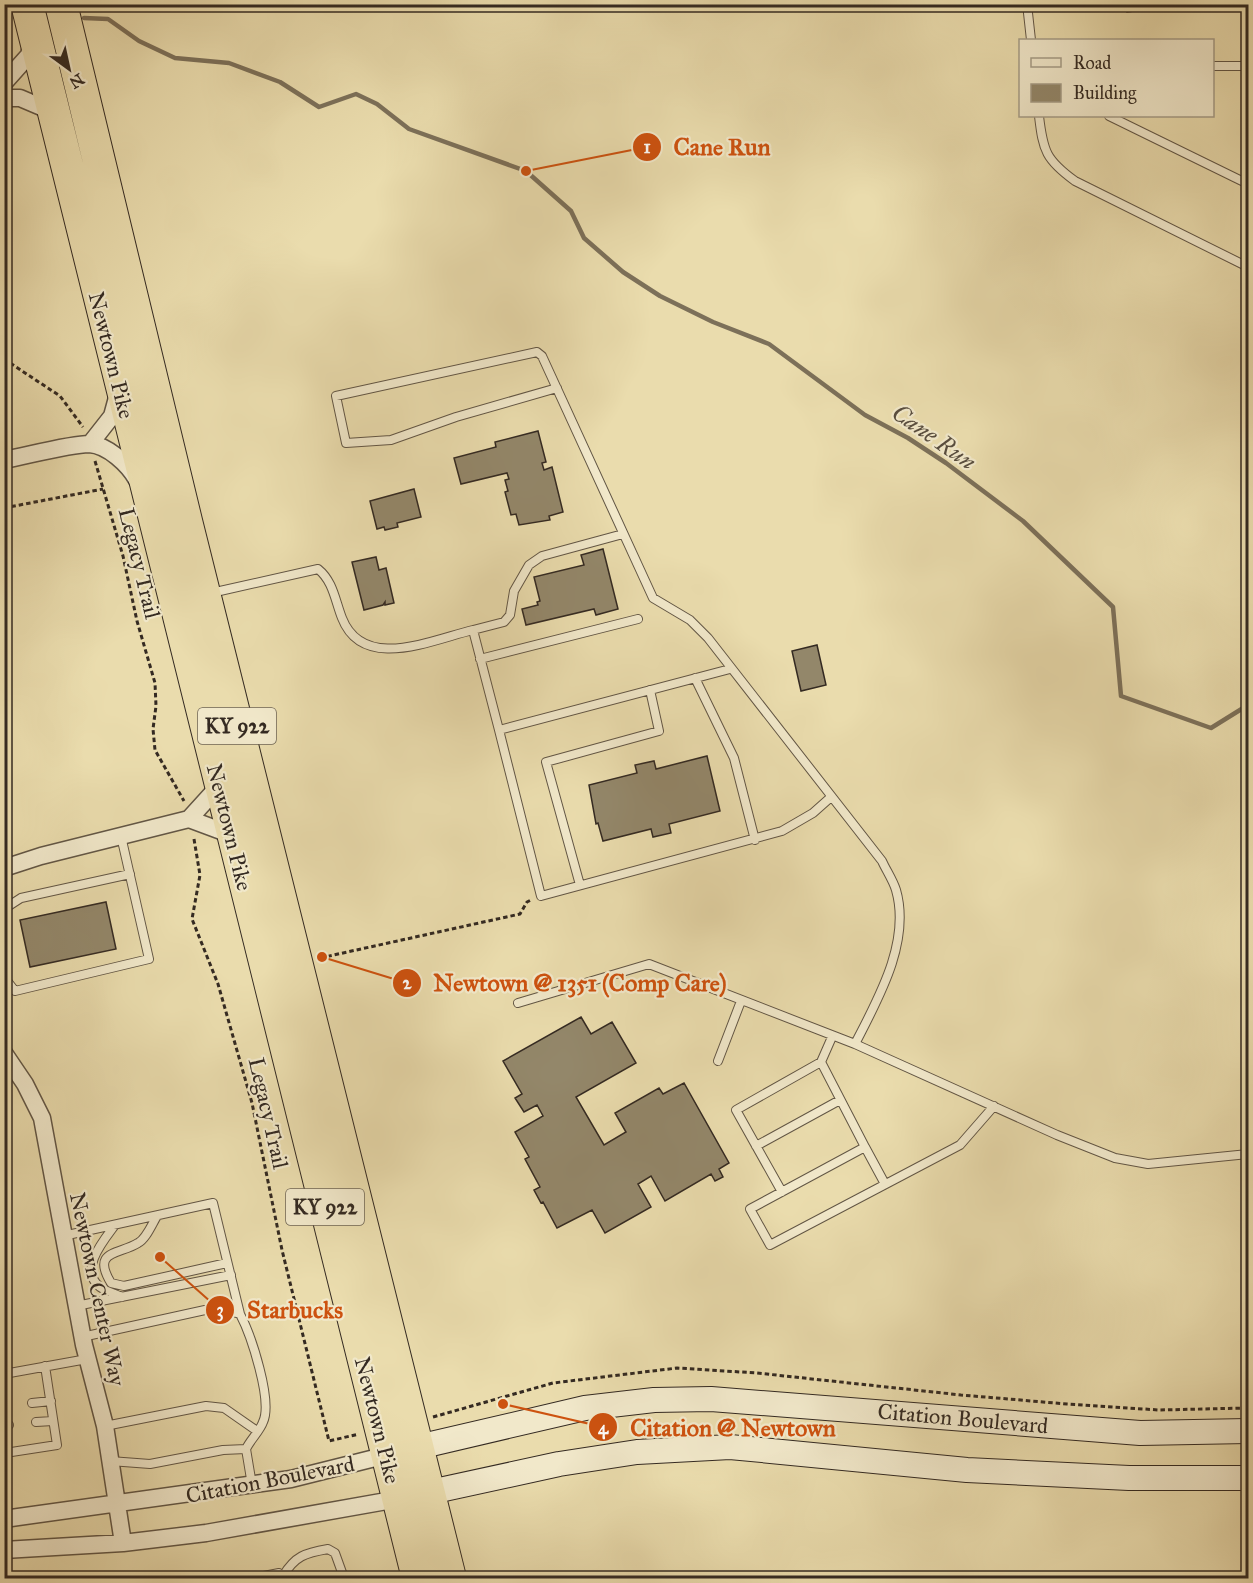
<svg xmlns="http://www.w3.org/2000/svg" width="1253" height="1583" font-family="'IM FELL Great Primer',serif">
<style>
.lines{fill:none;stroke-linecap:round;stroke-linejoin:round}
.stream{stroke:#7c7059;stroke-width:4.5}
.building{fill:#93876a;stroke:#342a22;stroke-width:1.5}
.lane-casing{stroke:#625645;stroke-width:10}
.street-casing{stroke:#625645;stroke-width:19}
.secondary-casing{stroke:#342a22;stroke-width:26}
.highway-casing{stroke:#342a22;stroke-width:34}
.path{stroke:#342a22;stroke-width:3;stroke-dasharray:4.5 3;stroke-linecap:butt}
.lane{stroke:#f1e8ca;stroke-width:8}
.street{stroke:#f1e8ca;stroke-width:16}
.secondary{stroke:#f1e8ca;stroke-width:24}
.highway{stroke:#eadcad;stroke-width:32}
.labels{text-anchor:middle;stroke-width:4.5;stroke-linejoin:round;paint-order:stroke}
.shield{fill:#f1e8ca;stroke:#6d6354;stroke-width:1.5}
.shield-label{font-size:21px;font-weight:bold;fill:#342a22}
.street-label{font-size:22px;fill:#342a22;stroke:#f1e8ca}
.water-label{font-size:24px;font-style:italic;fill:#584d3e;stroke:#f1e8ca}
.leader{fill:none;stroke:#cd520f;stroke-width:2}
.callout-dot{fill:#cd520f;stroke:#f1e8ca;stroke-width:2}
.mark-label{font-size:18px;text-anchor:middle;font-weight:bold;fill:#fff}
.callout-label{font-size:24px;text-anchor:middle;font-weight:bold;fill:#cd520f;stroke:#f1e8ca;stroke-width:4.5;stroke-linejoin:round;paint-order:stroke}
</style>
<rect width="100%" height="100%" fill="#eadcad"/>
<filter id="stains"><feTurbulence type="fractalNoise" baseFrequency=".00333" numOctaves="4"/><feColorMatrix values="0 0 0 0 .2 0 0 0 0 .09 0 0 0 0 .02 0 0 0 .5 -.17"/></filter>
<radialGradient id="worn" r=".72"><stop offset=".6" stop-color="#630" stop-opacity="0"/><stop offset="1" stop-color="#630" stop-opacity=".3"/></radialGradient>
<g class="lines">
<path class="stream" d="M84,18L108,19L139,41L175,58L229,63L280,82L319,107L356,94L377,104L409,129L526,171L571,211L584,238L623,272L660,296L713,322L769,344L865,415L908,438L946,463L1023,521L1113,607L1121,696L1211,728L1248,705"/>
</g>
<path class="building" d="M1126,4H1192L1127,12Z
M538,431L546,462L542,463L544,470L552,467L563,512L549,516L550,520L519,525L516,514L511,515L505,492L508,491L505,480L509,479L507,473L461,484L454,458L496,447L495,442Z
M414,489L421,517L397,523L398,527L385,530L384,527L377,529L370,501Z
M603,549L618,609L596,615L594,609L526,625L522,609L538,605L537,602L540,601L534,577L584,565L581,555Z
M376,557L379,570L386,568L394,603L385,605V602L383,605L364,610L352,562Z
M817,645L826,685L801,691L792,651Z
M707,756L720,811L669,824L671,833L653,837L651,829L603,841L598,823L596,824L589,785L637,773L635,765L654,761L656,769Z
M106,902L116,949L30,967L20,920Z
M581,1017L591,1034L612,1022L636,1063L576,1097L604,1145L626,1132L615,1113L659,1088L663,1094L684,1083L729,1163L719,1169L723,1177L715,1181L711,1174L665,1201L651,1176L638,1184L651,1207L605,1233L592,1210L557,1228L543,1202L541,1203L534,1190L540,1187L525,1159L529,1157L515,1132L543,1116L537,1105L524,1112L515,1098L522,1094L503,1061Z"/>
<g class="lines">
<defs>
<path id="lane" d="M1027,4L1031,40
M1212,66H1248
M1039,116C1043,151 1046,160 1075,181L1248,267
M1109,116L1248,184
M557,388L456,417L391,440L346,443L336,396L537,352L542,356L653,598L690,620L708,638L882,861C886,870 893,880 896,890C911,942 878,999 855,1044L1057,1135L1115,1158L1148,1164L1248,1154
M211,593L318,569C333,581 335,600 342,618C363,672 431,640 473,630L499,730
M473,630L504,622L510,615L514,591L529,565L542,556L623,534
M480,659L638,619
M730,669L499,730L541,896L782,831L813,813L831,797
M695,678L734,758L755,840
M580,885L546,762L659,731L650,690
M4,909L21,898L130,874
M4,977L15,991L149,959L121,836
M518,1003L649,964L855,1044
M718,1061L741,1001
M821,1062L832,1037
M756,1146L840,1100
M885,1184L865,1147L750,1209L770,1245L960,1145L994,1106
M782,1192L736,1110L821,1062L865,1147
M157,1216C152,1224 146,1239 138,1243C119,1255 91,1250 111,1283L124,1286L227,1263
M115,1225C104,1240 78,1270 100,1287C106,1291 115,1294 122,1297
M63,1236L213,1203L240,1314
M76,1306L231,1275
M82,1337L205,1310H225L240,1314C251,1335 273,1401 263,1422C260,1431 250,1440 246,1449L252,1485
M4,1374L87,1359
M32,1403L51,1401
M4,1405H5
M36,1422L53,1421
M4,1425H9
M105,1426L206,1406L224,1408L257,1431
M4,1449L5,1453L57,1445L45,1366
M110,1461L150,1464L223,1450L246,1449
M283,1576C295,1556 305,1553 328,1549L335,1553L344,1578
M253,1578L279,1573L286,1578"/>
<path id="street" d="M4,83L29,55L32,41
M4,98H20L53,112
M90,444L112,416L118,394
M4,460C26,456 70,444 89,444C108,445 129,465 137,480
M189,819L219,786
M4,868L41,856L189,819L232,835
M4,1053L25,1084L42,1118L84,1345L105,1426L123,1543
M4,1519L291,1479L387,1455
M4,1550L123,1543L206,1533L398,1499"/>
<path id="secondary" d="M401,1451L585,1408L654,1400L711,1399L1140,1433L1248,1431
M412,1496L559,1464L637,1452L730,1447L967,1470L1129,1478H1248"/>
<path id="highway" d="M27,4L418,1578
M61,4L186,521L450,1578"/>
</defs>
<use href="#lane" class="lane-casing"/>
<use href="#street" class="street-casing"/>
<use href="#secondary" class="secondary-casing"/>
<use href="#highway" class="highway-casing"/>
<path class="path" d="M4,359L60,396L83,427
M95,461L123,556L137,621L155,683L156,706L153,729L155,750L184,801
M4,508L103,489
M194,839L200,875L192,919L218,984L252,1103L282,1250L329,1441L359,1434
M320,958L520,914L527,902L531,900
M433,1417L553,1383L677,1368L757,1373L961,1395L1067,1404L1159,1410L1248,1408"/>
<use href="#lane" class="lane"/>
<use href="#street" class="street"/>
<use href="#secondary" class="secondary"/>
<use href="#highway" class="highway"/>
</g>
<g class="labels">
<g class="shield">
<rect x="198" y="708" width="78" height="36" rx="4.5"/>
<rect x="286" y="1189" width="78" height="36" rx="4.5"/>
</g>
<g class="shield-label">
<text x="237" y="733">KY 922</text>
<text x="325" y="1214">KY 922</text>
</g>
<g class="street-label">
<text transform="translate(112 355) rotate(76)" y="8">Newtown Pike</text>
<text transform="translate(140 563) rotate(76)" y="8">Legacy Trail</text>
<text transform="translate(230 827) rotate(76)" y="8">Newtown Pike</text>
<text transform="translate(269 1113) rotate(77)" y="8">Legacy Trail</text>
<text transform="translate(98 1289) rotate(78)" y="8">Newtown Center Way</text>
<text transform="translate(963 1418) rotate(5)" y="8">Citation Boulevard</text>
<text transform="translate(378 1420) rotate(76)" y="8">Newtown Pike</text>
<text transform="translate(270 1479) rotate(-11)" y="8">Citation Boulevard</text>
</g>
<g class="water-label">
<text transform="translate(934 437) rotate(35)" y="8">Cane Run</text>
</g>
</g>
<path class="leader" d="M526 171L647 147M322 957L407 983M160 1257L220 1310M503 1404L603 1427"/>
<g class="callout-dot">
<circle cx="526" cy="171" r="6"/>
<circle cx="322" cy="957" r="6"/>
<circle cx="160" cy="1257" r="6"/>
<circle cx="503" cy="1404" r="6"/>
<circle cx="647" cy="147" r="15"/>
<circle cx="407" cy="983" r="15"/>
<circle cx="220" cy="1310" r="15"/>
<circle cx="603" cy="1427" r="15"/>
</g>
<g class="mark-label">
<text x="647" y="153">1</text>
<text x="407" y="989">2</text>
<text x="220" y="1316">3</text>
<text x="603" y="1434">4</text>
</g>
<g class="callout-label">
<text x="722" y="155">Cane Run</text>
<text x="580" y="991">Newtown @ 1351 (Comp Care)</text>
<text x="295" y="1318">Starbucks</text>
<text x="733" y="1436">Citation @ Newtown</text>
</g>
<rect width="1253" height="1583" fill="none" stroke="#eadcad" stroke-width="24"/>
<rect x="6" y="6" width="1241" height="1571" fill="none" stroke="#342a22" stroke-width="3"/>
<rect x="12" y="12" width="1229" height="1559" fill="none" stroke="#342a22" stroke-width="1.5"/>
<rect x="1019" y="39" width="195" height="78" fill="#f1e8ca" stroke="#a59c87" stroke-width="1.5"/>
<rect x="1031" y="58" width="30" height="9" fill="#f1e8ca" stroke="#a59c87" stroke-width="1.5"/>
<text x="1073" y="69" font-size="18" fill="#342a22">Road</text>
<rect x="1031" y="84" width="30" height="18" fill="#93876a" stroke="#a59c87" stroke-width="1.5"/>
<text x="1073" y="99" font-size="18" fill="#342a22">Building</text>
<g transform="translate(69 69) rotate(147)" stroke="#f1e8ca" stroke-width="4.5" paint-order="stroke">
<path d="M0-4.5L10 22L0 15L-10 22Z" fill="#342a22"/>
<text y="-9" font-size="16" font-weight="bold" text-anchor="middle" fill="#342a22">N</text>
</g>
<rect width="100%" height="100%" filter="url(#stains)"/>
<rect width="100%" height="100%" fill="url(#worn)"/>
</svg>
